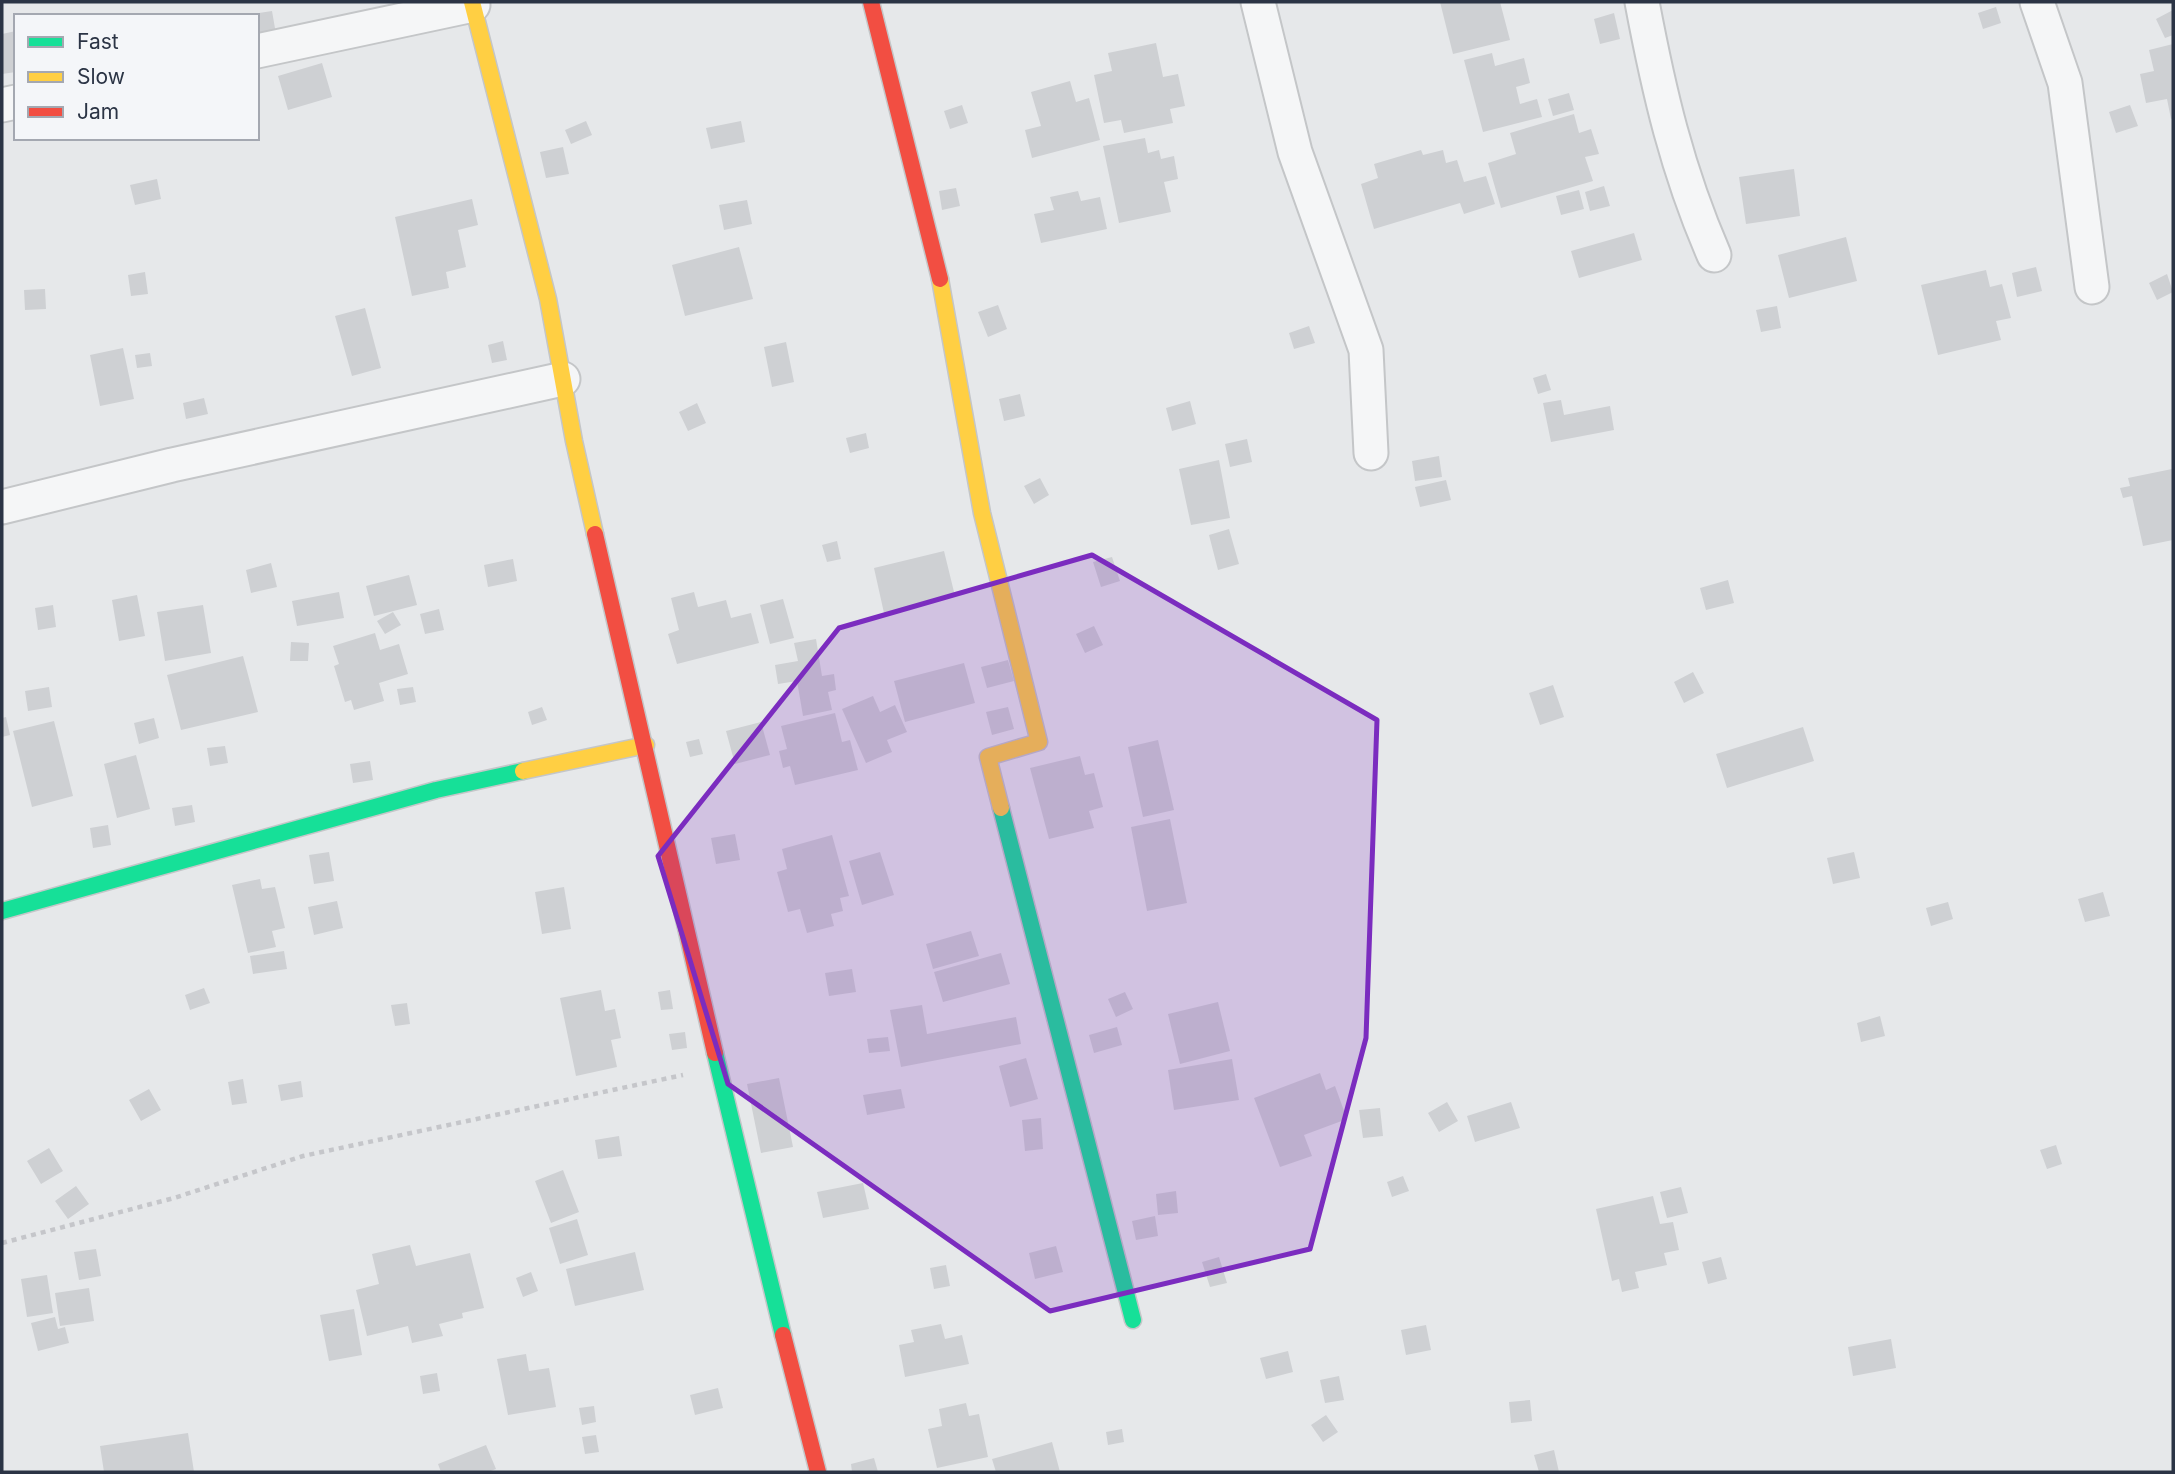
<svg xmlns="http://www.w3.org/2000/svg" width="2175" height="1474" font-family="Inter,sans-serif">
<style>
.building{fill:#ced0d3}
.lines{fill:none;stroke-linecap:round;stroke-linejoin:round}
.street-casing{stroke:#c4c6c8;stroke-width:37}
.fast-casing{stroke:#c4c6c8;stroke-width:19}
.slow-casing{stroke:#c4c6c8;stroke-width:19}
.jam-casing{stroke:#c4c6c8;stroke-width:19}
.path{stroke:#c5c6ca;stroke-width:4.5;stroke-dasharray:5 5;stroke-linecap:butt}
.street{stroke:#f5f6f7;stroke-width:33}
.fast{stroke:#16e098;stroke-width:16}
.slow{stroke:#ffcf43;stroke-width:16}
.jam{stroke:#f24e42;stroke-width:16}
.marked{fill:#7b2cbf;fill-opacity:0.2;stroke:#7b2cbf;stroke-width:5;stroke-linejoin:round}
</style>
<rect width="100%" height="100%" fill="#e6e8ea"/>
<path class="building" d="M1440,2H1500L1510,40L1453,54Z
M1996,7L2001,23L1983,29L1978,13Z
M2173,10V35L2165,38L2156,19Z
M272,11L276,34L257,37V16L252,14Z
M1614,13L1620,39L1600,44L1594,19Z
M16,31V72L2,74V34Z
M1156,43L1163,77L1178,74L1185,106L1170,109L1173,123L1124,133L1121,120L1104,123L1094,75L1112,71L1108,53Z
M2173,44V118L2171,119L2167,99L2146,103L2140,74L2154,71L2149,50Z
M1492,53L1495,66L1524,58L1530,83L1516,87L1520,104L1537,99L1542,117L1483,132L1464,60Z
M322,63L332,97L288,110L278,76Z
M1070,81L1076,102L1089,98L1100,140L1032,158L1025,130L1041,126L1031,92Z
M1569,93L1574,110L1553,116L1548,99Z
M962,105L968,123L950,129L944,111Z
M2130,105L2138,126L2116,133L2109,112Z
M1574,114L1579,133L1591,129L1599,154L1585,157L1593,181L1501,208L1488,163L1516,154L1510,133Z
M586,121L592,135L571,144L565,130Z
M741,121L745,142L711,149L706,128Z
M1145,138L1148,153L1159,150L1161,159L1174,156L1178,179L1164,182L1171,212L1119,223L1103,146Z
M563,147L569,174L546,178L540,152Z
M1421,150L1423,155L1443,150L1446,163L1457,160L1464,182L1486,176L1495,204L1464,214L1460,203L1374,229L1361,184L1378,178L1374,164Z
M1794,169L1800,216L1746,224L1739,177Z
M157,179L161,199L135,205L130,185Z
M1604,186L1610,206L1590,211L1585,192Z
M956,188L960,206L942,210L939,191Z
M1579,190L1584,209L1561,215L1556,196Z
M1078,191L1081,201L1100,197L1107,229L1041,243L1034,214L1054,210L1050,197Z
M472,199L478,225L458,230L466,267L446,272L449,288L412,296L395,217Z
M747,200L752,224L724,230L719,205Z
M1634,233L1642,260L1579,278L1571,251Z
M1846,237L1857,281L1789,298L1778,255Z
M739,247L753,299L685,316L672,265Z
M2036,267L2042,291L2017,297L2012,273Z
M1986,270L1990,287L2002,284L2011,318L1996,321L2001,340L1938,355L1921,285Z
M145,272L148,294L131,296L128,275Z
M2167,274L2173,292L2157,300L2149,283Z
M45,289L46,309L25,310L24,290Z
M998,305L1007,329L988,337L978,312Z
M1777,306L1781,328L1761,332L1756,310Z
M365,308L381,368L352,376L335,316Z
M1309,326L1315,343L1294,349L1289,333Z
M503,341L507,360L492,363L488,345Z
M786,342L794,382L772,387L764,347Z
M123,348L134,399L100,406L90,355Z
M150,353L152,366L137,368L135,355Z
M1546,374L1551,390L1538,394L1533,378Z
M1020,394L1025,416L1004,421L999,399Z
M204,398L208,414L186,419L183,403Z
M1561,400L1564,415L1610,406L1614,430L1551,442L1543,403Z
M1190,401L1196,424L1172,431L1166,408Z
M697,403L706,423L688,431L679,412Z
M866,433L869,448L850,453L846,438Z
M1247,439L1252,462L1230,467L1225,444Z
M1439,456L1442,477L1415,481L1412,461Z
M1219,460L1230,518L1191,525L1179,469Z
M2172,469L2173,540L2143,546L2132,496L2123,498L2120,488L2130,486L2128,478Z
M1040,478L1049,495L1034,504L1024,486Z
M1446,480L1451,500L1420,507L1415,487Z
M1229,529L1239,564L1218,570L1209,535Z
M837,541L841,559L827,562L822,545Z
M944,551L955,596L884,613L874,568Z
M1112,557L1120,581L1101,587L1093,562Z
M513,559L517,581L488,587L484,565Z
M271,563L277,587L251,593L246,570Z
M409,575L417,605L374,616L366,586Z
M1728,580L1734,603L1706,610L1700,588Z
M339,592L344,618L297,626L292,601Z
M694,592L698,607L726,600L731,618L751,613L759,643L677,664L668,634L679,630L671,598Z
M137,595L145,636L119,641L112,600Z
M783,599L794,638L770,644L760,605Z
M53,605L56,627L38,630L35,608Z
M203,605L211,653L165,661L157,612Z
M439,609L444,630L425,634L420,614Z
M393,612L401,625L385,634L377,621Z
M1094,626L1103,645L1085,653L1076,634Z
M375,633L380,650L399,644L408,674L379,683L384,701L354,710L351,700L345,702L334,666L339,664L333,646Z
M816,639L822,676L834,674L836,690L828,692L832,710L803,716L797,681L778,684L775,665L798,661L794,643Z
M291,642L309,643L308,661H290Z
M243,656L258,712L181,730L167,675Z
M1008,660L1014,681L987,688L981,667Z
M964,663L975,703L905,722L894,681Z
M1693,672L1704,693L1684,703L1674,682Z
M1553,685L1564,717L1540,725L1529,693Z
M49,687L52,707L28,711L25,691Z
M413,687L416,702L400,705L397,689Z
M873,696L880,712L895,705L907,732L887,740L892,752L866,763L842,709Z
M542,707L547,720L532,725L528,712Z
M1008,707L1014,729L992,735L986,712Z
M835,713L842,742L850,740L858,770L795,785L790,766L783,768L779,751L787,749L781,726Z
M6,717L10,735L2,737V718Z
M154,718L159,738L139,744L134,723Z
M54,721L73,796L32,807L13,731Z
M761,722L770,755L735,764L726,731Z
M1803,727L1814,761L1727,788L1716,754Z
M699,739L703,754L690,757L686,742Z
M1158,740L1174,810L1143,817L1128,747Z
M225,746L228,763L210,766L207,748Z
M136,755L150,809L117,818L104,764Z
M1080,756L1085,775L1094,773L1103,807L1089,811L1094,828L1049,839L1030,768Z
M370,761L373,780L353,783L350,764Z
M192,805L195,822L175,826L172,808Z
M1170,819L1187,903L1147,911L1131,827Z
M108,825L111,845L93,848L90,828Z
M735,834L740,860L716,864L711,838Z
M832,835L849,896L840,898L843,911L831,914L834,926L807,933L800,909L788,912L777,872L787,869L782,849Z
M329,852L334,881L314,884L309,855Z
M880,852L894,895L862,905L849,861Z
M1854,852L1860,878L1833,884L1827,858Z
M260,879L262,889L275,887L285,928L272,931L276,947L248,953L232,885Z
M564,887L571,929L542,934L535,892Z
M2103,892L2110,916L2085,922L2078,899Z
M337,901L343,928L314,935L308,907Z
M1948,902L1953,919L1931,926L1926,908Z
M971,931L979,956L933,969L926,944Z
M284,951L287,969L253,974L250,956Z
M1001,953L1010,984L943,1002L934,972Z
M852,969L856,992L829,996L825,973Z
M204,988L210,1003L190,1010L185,995Z
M601,990L605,1011L615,1009L621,1038L611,1040L617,1067L576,1076L560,998Z
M670,990L673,1009L661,1010L658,992Z
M1125,992L1133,1009L1116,1017L1108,999Z
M1218,1002L1230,1051L1180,1064L1168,1014Z
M407,1003L410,1024L395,1026L391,1005Z
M922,1005L927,1034L1016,1017L1021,1044L901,1067L890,1010Z
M1880,1016L1885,1036L1861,1042L1857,1023Z
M1117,1027L1122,1045L1094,1053L1089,1035Z
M685,1032L687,1048L672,1050L669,1034Z
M888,1037L890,1051L869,1053L867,1039Z
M1026,1058L1038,1099L1010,1107L999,1066Z
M1232,1059L1239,1100L1174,1110L1168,1070Z
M1320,1073L1326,1090L1335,1086L1347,1119L1304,1135L1312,1156L1280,1167L1254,1098Z
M779,1078L793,1147L761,1153L747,1084Z
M243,1079L247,1103L232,1105L228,1082Z
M301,1081L303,1097L281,1101L278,1085Z
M149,1089L161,1110L141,1121L129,1100Z
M901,1089L905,1108L867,1115L863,1095Z
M1447,1102L1458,1121L1439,1132L1428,1113Z
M1511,1102L1520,1128L1475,1142L1467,1116Z
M1380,1108L1383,1136L1363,1138L1359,1110Z
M1041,1118L1043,1149L1025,1151L1022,1120Z
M619,1136L622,1156L598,1159L595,1140Z
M2056,1145L2062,1164L2047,1169L2040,1150Z
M49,1148L63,1171L41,1184L27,1161Z
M563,1170L579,1212L551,1223L535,1181Z
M1403,1176L1409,1191L1392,1197L1387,1182Z
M863,1183L869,1209L823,1218L817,1192Z
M76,1186L89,1204L68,1219L55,1201Z
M1681,1187L1688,1213L1667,1218L1660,1192Z
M1176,1191L1178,1213L1158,1215L1156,1194Z
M1653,1196L1660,1224L1673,1222L1679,1250L1664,1253L1667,1265L1635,1272L1639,1288L1622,1292L1619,1279L1612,1281L1596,1209Z
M1155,1216L1158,1236L1136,1240L1132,1221Z
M577,1219L588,1255L560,1264L549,1228Z
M410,1245L416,1266L470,1253L484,1308L462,1313L463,1318L439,1324L443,1336L412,1343L408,1326L367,1336L356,1290L379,1284L372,1254Z
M1056,1246L1063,1272L1035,1279L1029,1253Z
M96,1249L101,1276L79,1280L74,1252Z
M635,1252L644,1290L575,1306L566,1269Z
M1219,1257L1227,1283L1210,1287L1202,1262Z
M1721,1257L1727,1279L1708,1284L1702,1262Z
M946,1265L950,1286L934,1289L930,1268Z
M531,1272L538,1291L523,1297L516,1278Z
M47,1275L53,1313L27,1317L21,1279Z
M89,1288L94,1321L60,1326L55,1293Z
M354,1309L362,1355L329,1361L320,1315Z
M55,1317L58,1329L65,1327L69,1343L38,1351L31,1323Z
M941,1324L945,1339L962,1335L969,1364L905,1377L899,1345L914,1342L911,1330Z
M1426,1325L1431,1350L1406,1355L1401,1330Z
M1891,1339L1896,1368L1853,1376L1848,1347Z
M1288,1351L1293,1372L1266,1379L1260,1358Z
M526,1354L529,1371L549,1368L556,1407L508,1415L497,1359Z
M437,1373L440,1391L423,1394L420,1376Z
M1339,1376L1344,1400L1325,1403L1320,1380Z
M718,1388L723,1408L695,1415L690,1395Z
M1530,1400L1532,1421L1511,1423L1509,1402Z
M966,1403L969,1416L979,1414L988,1457L937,1468L928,1429L942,1426L939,1409Z
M594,1406L596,1422L582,1425L579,1408Z
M1326,1415L1338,1432L1323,1442L1311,1425Z
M1122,1429L1124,1442L1108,1445L1106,1432Z
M188,1433L194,1472H104L100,1446Z
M596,1435L599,1452L585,1454L582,1437Z
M1052,1442L1060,1472H996L992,1459Z
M486,1445L496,1469L488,1472H441L438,1464Z
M1554,1450L1559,1472H1539L1534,1455Z
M874,1458L878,1472H852L851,1464Z"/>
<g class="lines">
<defs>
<path id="street" d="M1258,2L1295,152L1366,350L1371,453
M1642,2C1659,92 1677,170 1714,255
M2037,2L2065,83L2092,287
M257,51L473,5
M2,105L16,102
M2,507L172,465L563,379"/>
<path id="fast" d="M1001,808L1133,1320
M2,911L436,790L523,771
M715,1053L783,1335"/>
<path id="slow" d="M472,2L548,299L574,441L595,534
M940,279L982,513L1039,742L988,757L1001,808
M523,771L646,745"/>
<path id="jam" d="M871,2L940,279
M595,534L715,1053
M783,1335L818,1472"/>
</defs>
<use href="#street" class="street-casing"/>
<use href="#fast" class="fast-casing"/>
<use href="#slow" class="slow-casing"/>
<use href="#jam" class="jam-casing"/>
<path class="path" d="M2,1243L174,1198L303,1156L683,1075"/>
<use href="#street" class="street"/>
<use href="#fast" class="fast"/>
<use href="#slow" class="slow"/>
<use href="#jam" class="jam"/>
</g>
<path class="marked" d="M1092,555L1377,720L1366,1038L1310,1249L1050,1311L728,1084L658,856L839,628Z"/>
<rect width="2175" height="1474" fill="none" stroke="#2b3445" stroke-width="7"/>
<rect x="14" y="14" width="245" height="126" fill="#f4f6f9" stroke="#a4a8b1" stroke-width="2"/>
<rect x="28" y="37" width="35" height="10" fill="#16e098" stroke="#a4a8b1" stroke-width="2"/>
<text x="77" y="49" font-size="21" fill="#2b3445">Fast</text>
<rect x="28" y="72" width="35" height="10" fill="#ffcf43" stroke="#a4a8b1" stroke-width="2"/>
<text x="77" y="84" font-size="21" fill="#2b3445">Slow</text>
<rect x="28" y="107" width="35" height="10" fill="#f24e42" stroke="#a4a8b1" stroke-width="2"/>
<text x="77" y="119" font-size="21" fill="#2b3445">Jam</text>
</svg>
